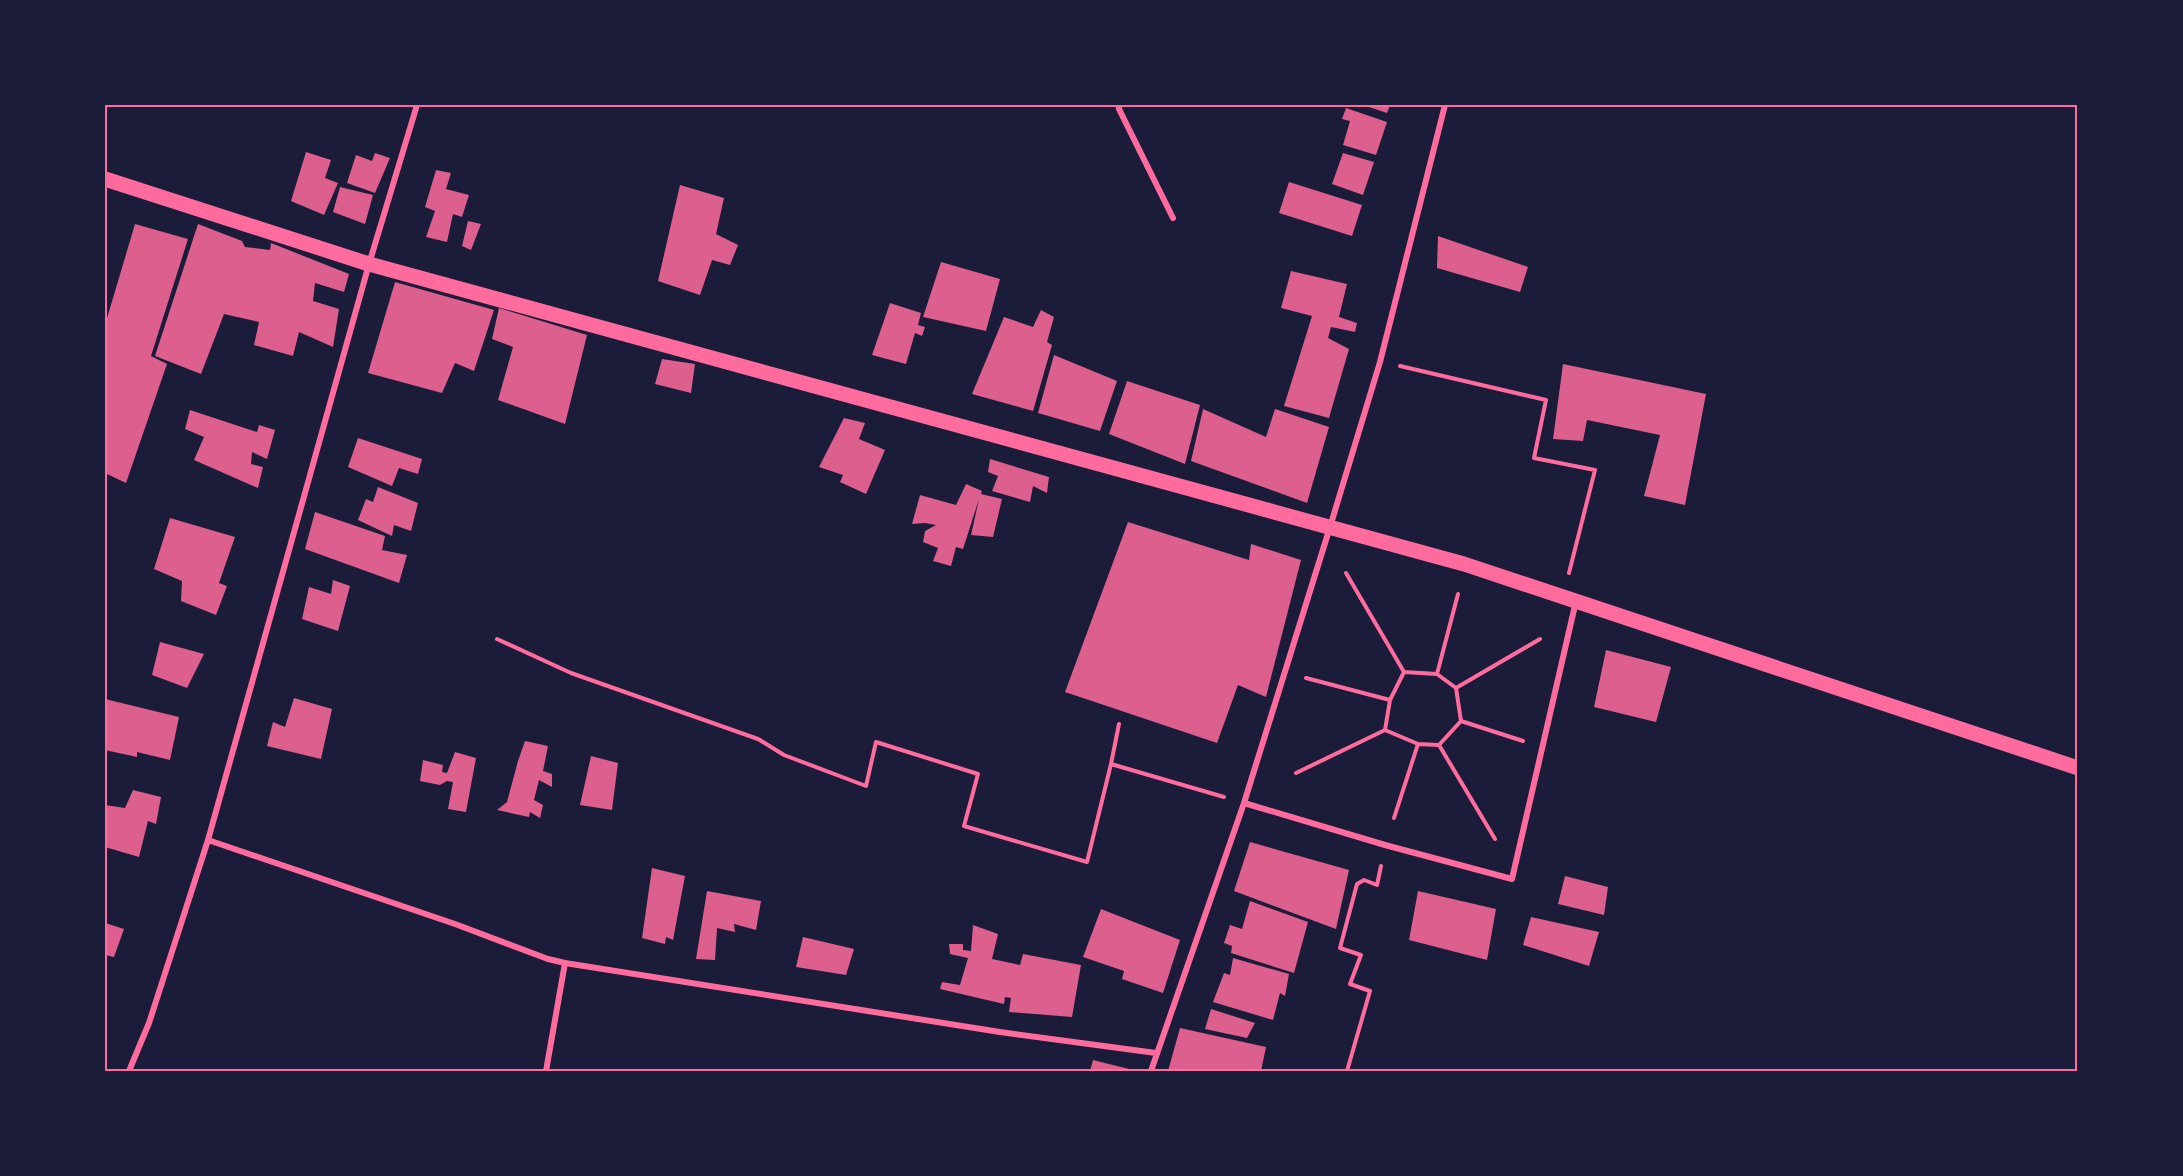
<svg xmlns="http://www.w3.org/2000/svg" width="2183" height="1176" font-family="Montserrat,sans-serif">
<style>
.building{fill:#dd5f8e}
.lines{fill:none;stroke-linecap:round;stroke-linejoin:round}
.path{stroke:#ff6b9d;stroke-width:4}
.minor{stroke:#ff6b9d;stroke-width:6}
.primary{stroke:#ff6b9d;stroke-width:15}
.neatline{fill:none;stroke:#ff6b9d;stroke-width:2}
</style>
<rect width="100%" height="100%" fill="#1b1b3a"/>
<path class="building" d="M1363,105H1390L1387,113Z
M1346,108L1387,122L1376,155L1343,145L1350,121L1342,119Z
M306,152L331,160L325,178L338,183L324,215L291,201Z
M375,153L390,158L375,193L347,183L356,155L372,161Z
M1343,153L1374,162L1363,195L1332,184Z
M436,170L451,173L446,189L469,195L462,217L453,214L447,242L426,237L435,211L425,207Z
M1289,182L1362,205L1352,236L1279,213Z
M680,185L724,198L716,234L738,245L730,265L712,260L700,295L658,281Z
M340,187L373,195L365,224L333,212Z
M468,221L481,224L471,250L462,246Z
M135,224L188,239L151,356L167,364L126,483L105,473V325Z
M198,224L242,241L245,247L270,250L271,243L349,274L344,292L315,283L313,301L339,309L333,347L299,332L293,356L254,345L259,322L224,314L201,374L155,356Z
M1438,236L1528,267L1520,292L1437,268Z
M941,262L1000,279L986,331L923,317Z
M1291,271L1347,284L1339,317L1357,323L1355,332L1331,327L1328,338L1349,349L1329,418L1284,406L1312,316L1281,308Z
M395,282L494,310L474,371L455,363L442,393L368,373Z
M890,303L921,313L918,325L925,327L922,336L915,333L906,364L872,355Z
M499,308L587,335L565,424L498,400L513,347L492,339Z
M1041,310L1054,317L1047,342L1052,345L1033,411L972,394L1004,317L1033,327Z
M1054,355L1117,381L1100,431L1038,413Z
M662,359L695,364L691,393L655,384Z
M1563,364L1706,394L1685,505L1644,496L1660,435L1587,420L1583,441L1553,439Z
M1127,381L1200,405L1185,464L1109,434Z
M1203,409L1266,437L1275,409L1329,427L1307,503L1191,461Z
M190,410L257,432L259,425L275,430L267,459L252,452L251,464L263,467L258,488L194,460L204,437L185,429Z
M844,418L865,423L859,439L885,450L866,494L840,482L843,475L819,467Z
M358,438L422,459L418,474L399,468L392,486L348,467Z
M990,459L1049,477L1047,493L1033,486L1030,502L992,491L998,476L988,472Z
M966,484L982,491L981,494L1002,499L993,537L971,535L979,499L963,549L956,547L951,566L933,561L938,548L923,542L925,531L936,525L925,523L912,524L920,495L956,505Z
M378,487L418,503L411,531L394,525L392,536L358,520L366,499L373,502Z
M315,512L385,536L382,550L407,555L399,583L305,549Z
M170,518L235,537L219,583L227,586L216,615L181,601L182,581L154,569Z
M1128,522L1249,560L1251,544L1301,560L1266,697L1238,685L1217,743L1065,692Z
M333,580L350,586L338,631L302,619L309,587L331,594Z
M160,642L204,654L187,688L152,675Z
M1606,650L1671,667L1656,722L1594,707Z
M294,698L332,709L321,759L267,746L273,722L285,727Z
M105,699L179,717L170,760L137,752V757L105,750Z
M525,741L548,746L543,771L552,774V787L539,780L534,800L543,805L540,818L530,812L529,817L497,810L507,802L518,761Z
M455,752L476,758L466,812L448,809L453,782L447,781L440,785L420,781L423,760L443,765L442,772L447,773Z
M591,756L618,763L612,810L580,805Z
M133,790L161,797L156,824L148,821L139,857L105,847V805L125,808Z
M1250,842L1349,870L1336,929L1234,891Z
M652,868L685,876L673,940L666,937L665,944L642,938Z
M1565,876L1608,887L1604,915L1558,904Z
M707,891L761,901L756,930L734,924L735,932L717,928L715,960L696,959Z
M1418,891L1496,909L1487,960L1409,940Z
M1250,901L1308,922L1294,973L1231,953L1232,946L1224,943L1230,925L1242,929Z
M1101,909L1180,940L1163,993L1122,979L1124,971L1083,957Z
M1531,917L1599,932L1589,966L1523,945Z
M105,923L124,929L114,957L105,955Z
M973,925L998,934L992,959L1020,965L1023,954L1081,965L1072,1017L1009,1012L1011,998L1005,997L1004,1004L940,989L942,982L960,985L968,958L950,954L949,944H963V950L971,951Z
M803,937L854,949L846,975L796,967Z
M1233,958L1289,974L1285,996L1280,993L1273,1020L1213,1002L1224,973L1230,975Z
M1211,1009L1255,1023L1247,1038L1205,1029Z
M1180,1028L1266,1047L1261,1071H1168Z
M1093,1060L1133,1070V1071H1090Z"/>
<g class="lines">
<path class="path" d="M1400,366L1546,400L1534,458L1595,470L1569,573
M1346,573L1404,672
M497,639L571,673L758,739L784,755L866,786L876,742L978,774L964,826L1087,862L1111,764L1224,797
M1404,672L1437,674L1456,688L1461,721L1439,745L1418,744L1385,730L1390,700Z
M1437,674L1458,594
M1306,678L1390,700
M1456,688L1540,639
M1461,721L1523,741
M1439,745L1495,839
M1111,764L1119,724
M1296,773L1385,730
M1394,818L1418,744
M1347,1071L1370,991L1350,984L1361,955L1340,948L1357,884L1364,880L1377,885L1381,866"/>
<path class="minor" d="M1119,105V109L1173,218
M1244,803L1385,845L1512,879L1576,601
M208,840L455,924L548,959L565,963L1000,1032L1156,1053
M129,1071L149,1023L208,840L369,264L417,105
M546,1071L565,963
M1151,1071L1244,803L1330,527L1380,362L1445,105"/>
<path class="primary" d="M105,179L369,264L1464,564L2078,768"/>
</g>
<rect width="2183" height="1176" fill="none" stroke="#1b1b3a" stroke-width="213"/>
<rect x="106" y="106" width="1970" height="964" class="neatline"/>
</svg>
